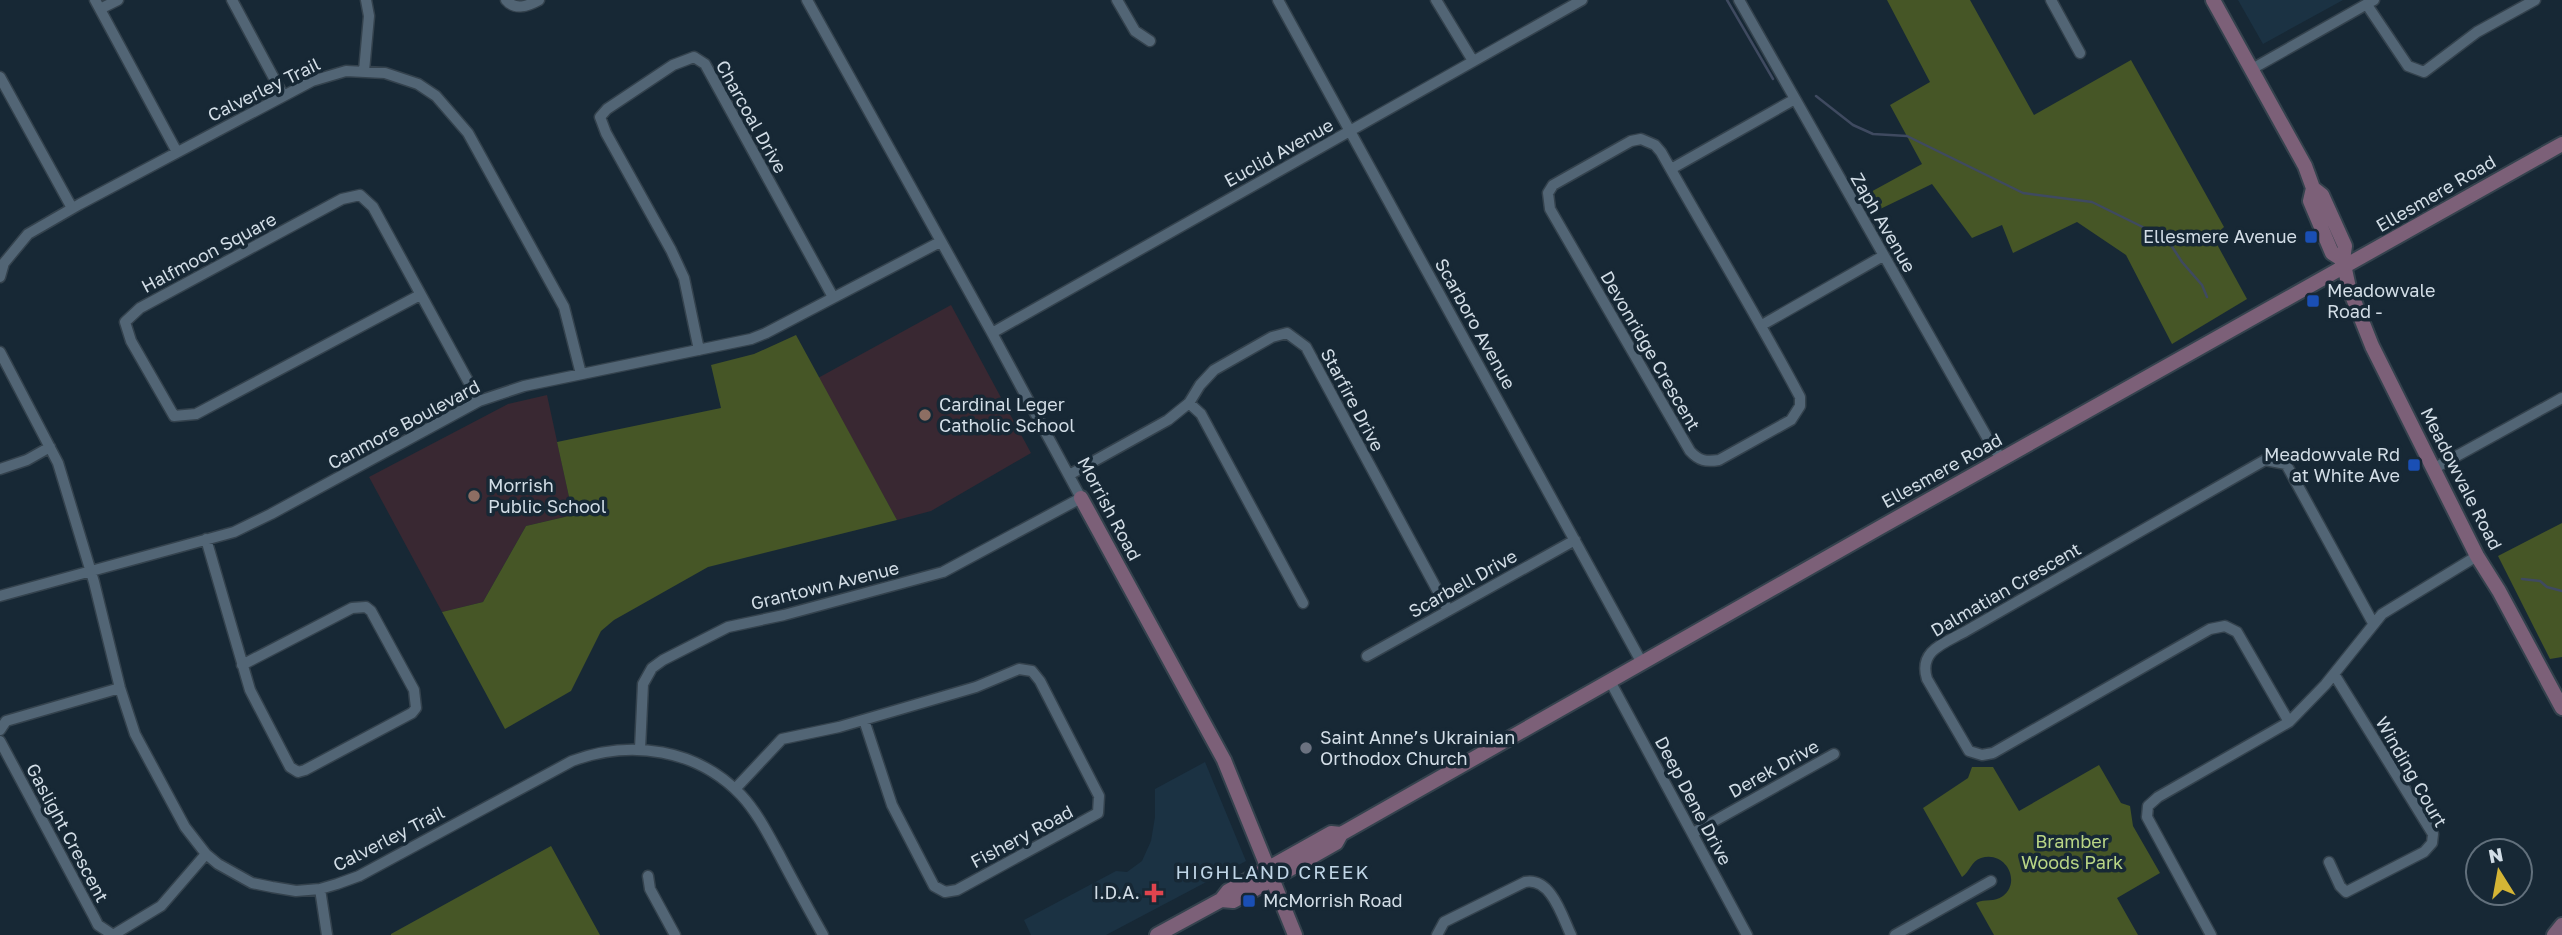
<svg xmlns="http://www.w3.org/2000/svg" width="2562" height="935" font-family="'Golos Text',sans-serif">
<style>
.built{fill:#1b3243}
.education{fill:#392832}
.green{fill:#465626}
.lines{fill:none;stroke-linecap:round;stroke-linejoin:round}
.stream{stroke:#3f4a60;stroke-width:2.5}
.street-casing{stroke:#34424d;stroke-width:13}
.secondary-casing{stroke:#34424d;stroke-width:18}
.street{stroke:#526575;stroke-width:10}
.secondary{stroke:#7c6078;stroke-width:14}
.transit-dot{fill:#1a4fb4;stroke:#172835;stroke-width:2.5}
.education-dot{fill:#8d6e63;stroke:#172835;stroke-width:2.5}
.worship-dot{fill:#6b7280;stroke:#172835;stroke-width:2.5}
.health-dot{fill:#e0444e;stroke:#172835;stroke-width:2.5}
.labels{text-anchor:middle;stroke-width:7;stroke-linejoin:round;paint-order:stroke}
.street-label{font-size:18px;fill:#d2dde6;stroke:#172835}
.poi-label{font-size:18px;fill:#d2dde6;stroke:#172835;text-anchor:start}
.park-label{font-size:18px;fill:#b9d585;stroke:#172835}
.neighbourhood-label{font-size:19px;letter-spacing:2px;fill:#c0d6e7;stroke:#172835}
</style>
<rect width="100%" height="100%" fill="#172835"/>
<path class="built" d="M2238,0H2343L2263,44Z
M1205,762L1246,861L1106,935H1031L1024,920L1116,871L1127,872L1142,861L1151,841L1155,817V789Z"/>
<path class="education" d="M951,305L1031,453L931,511L897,520L818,378Z
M547,395L573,515L526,526L483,602L442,612L369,477L508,404Z"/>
<path class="green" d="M1887,0H1970L2034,115L2131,60L2224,227L2213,237L2247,299L2172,344L2126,255L2077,222L2013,253L2002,225L1972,238L1932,184L1874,212L1867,194L1922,164L1890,105L1930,82Z
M796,335L897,520L708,567L614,620L601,631L571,691L505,729L442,612L483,602L526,526L573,515L557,442L721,408L711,365L754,354Z
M2562,523V657L2550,659L2498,556Z
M2099,765L2121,803L2130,806L2133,826L2160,873L2117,898L2138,935H1994L1976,903C1985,898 1994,903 2003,896C2022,881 2005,850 1981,858C1971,861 1970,872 1962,877L1923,808L1968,778L1972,767H1993L2019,811Z
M551,846L600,935H391V934Z"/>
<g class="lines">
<path class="stream" d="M1727,0L1773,79
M1816,96L1853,125L1873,134L1907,136L2023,193L2092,202L2167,239L2182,262L2202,285L2207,297
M2522,579L2540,581L2547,587L2562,591"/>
<defs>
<path id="street" d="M95,0L177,152
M232,0L283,95
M506,0C515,11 528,6 539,0
M1117,0L1135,31L1150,41
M1278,0L1642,663
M1436,0L1473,61
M1739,0L1988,439L2002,460
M2051,0L2080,53
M2367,5L2408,66L2424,72L2477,32L2535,0
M100,9L118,0
M2252,69L2374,0
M364,71L369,16L366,0
M0,77L72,208
M1641,139L1655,145L1661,152C1707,234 1756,314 1800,397V406L1791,420L1719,460C1706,462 1699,461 1690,451L1550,209L1548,193L1553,185L1631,141Z
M1671,169L1795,99
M0,277L4,263L28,234L80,204L312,81L346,71L385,73L418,84L436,96L468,133L564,307L581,374
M420,295L196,414L174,416L131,341L125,322L140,308L342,199L360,195L373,207L479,401
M1762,325L1883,256
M992,333L1582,0
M699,350L684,278L671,250L606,133L600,117L607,109L673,65L694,57L705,64L833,297
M0,352L58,463L94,582L120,688L135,734L185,827L206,854L218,864L252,883L272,887L296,891L320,889L337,884L359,876L572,761C631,739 697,749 741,795C757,812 768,834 779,854C793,881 808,908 823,935
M1189,403L1201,414L1303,603
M0,469L27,460L50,447
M2433,469L2562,398
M1069,475L1168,420L1189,403L1200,385L1214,370L1272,337L1287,333L1306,347L1448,610
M206,539L250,690L290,767L298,772L305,770L412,713L416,708L414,690L371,611L366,607L352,608L242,665
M0,596L234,532L271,514L479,401L524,386L751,339L766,333L940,242
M1367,656L1575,540
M1610,681L1747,935
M2289,722L2237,632L2225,626L2210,629L1993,753L1982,755L1969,751L1927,679C1918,650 1945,643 1966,631L2265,460L2286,464L2373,623
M0,730L6,721L120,688
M0,741L94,917L98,925L113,935L161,906L206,854
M640,749L643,684L652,668L663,660L728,627L784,615L943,572L1081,498L992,333L807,0
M735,789L782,739L839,727L976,687L1019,669L1032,671L1040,681L1099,796L1098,813L957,890L945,892L934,886L892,805L864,720
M1693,833L1834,754
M2329,862L2340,886L2346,892L2424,852L2432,843L2433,834L2334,674
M648,876L650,889L675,935
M320,889L327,935
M1437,935L1444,922L1525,882C1551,877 1562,916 1571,935
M1895,935L1991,881
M2211,935L2147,817L2148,806L2158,797L2289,722L2325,685L2382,614L2477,556"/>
<path id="secondary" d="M2213,0L2305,166L2313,188L2322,195L2345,246L2343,260L2349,288L2372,346L2477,556L2499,591L2562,708
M2313,188L2310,201L2332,253L2343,260
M1081,498L1224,760L1295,935
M1221,900L1233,901L1255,889L1336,843L1341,834L1879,528L2562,144
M1157,935L1221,900L1228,891L1331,833L1341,834
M2554,935L2562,925"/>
</defs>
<use href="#street" class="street-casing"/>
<use href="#secondary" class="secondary-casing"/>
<use href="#street" class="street"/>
<use href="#secondary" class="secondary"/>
</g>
<g class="transit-dot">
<rect x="2304" y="230" width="14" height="14" rx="3.5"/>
<rect x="2306" y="294" width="14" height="14" rx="3.5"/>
<rect x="2407" y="458" width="14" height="14" rx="3.5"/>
<rect x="1242" y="894" width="14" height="14" rx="3.5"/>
</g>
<g class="education-dot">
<circle cx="925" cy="415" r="7"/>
<circle cx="474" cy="496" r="7"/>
</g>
<circle class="worship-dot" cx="1306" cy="748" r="7"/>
<path class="health-dot" d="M1150.5 882.5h7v7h7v7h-7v7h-7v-7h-7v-7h7z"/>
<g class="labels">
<g class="street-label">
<text transform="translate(264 90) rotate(-26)" y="6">Calverley Trail</text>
<text transform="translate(751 117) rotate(61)" y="6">Charcoal Drive</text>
<text transform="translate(1279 153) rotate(-29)" y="6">Euclid Avenue</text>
<text transform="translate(2436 194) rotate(-30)" y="6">Ellesmere Road</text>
<text transform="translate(1883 223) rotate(60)" y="6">Zaph Avenue</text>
<text transform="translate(209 253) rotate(-28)" y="6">Halfmoon Square</text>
<text transform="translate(1475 324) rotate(61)" y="6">Scarboro Avenue</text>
<text transform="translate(1650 351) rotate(60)" y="6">Devonridge Crescent</text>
<text transform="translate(1352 400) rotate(62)" y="6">Starfire Drive</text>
<text transform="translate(404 425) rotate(-28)" y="6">Canmore Boulevard</text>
<text transform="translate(1942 471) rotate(-29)" y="6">Ellesmere Road</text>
<text transform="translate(2461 479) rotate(63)" y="6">Meadowvale Road</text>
<text transform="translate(1109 509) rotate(62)" y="6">Morrish Road</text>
<text transform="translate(1463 584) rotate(-29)" y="6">Scarbell Drive</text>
<text transform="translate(825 586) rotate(-14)" y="6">Grantown Avenue</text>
<text transform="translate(2006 590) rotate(-30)" y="6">Dalmatian Crescent</text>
<text transform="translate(1774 769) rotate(-29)" y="6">Derek Drive</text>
<text transform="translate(2411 772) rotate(60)" y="6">Winding Court</text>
<text transform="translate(1693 801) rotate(62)" y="6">Deep Dene Drive</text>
<text transform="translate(67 833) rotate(62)" y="6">Gaslight Crescent</text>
<text transform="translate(1022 837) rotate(-28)" y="6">Fishery Road</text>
<text transform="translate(389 839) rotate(-27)" y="6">Calverley Trail</text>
</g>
<g class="poi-label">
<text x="2297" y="243" text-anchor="end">Ellesmere Avenue</text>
<text x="2327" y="297">Meadowvale<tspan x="2327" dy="21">Road -</tspan></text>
<text x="939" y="411">Cardinal Leger<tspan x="939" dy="21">Catholic School</tspan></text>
<text x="2400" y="461" text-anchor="end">Meadowvale Rd<tspan x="2400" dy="21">at White Ave</tspan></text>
<text x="488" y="492">Morrish<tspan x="488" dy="21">Public School</tspan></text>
<text x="1320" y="744">Saint Anne’s Ukrainian<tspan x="1320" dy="21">Orthodox Church</tspan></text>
<text x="1140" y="899" text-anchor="end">I.D.A.</text>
<text x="1263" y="907">McMorrish Road</text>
</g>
<g class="park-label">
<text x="2072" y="848">Bramber<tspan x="2072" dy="21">Woods Park</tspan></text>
</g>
<g class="neighbourhood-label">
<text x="1273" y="879">HIGHLAND CREEK</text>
</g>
</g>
<g transform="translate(2499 872) rotate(349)"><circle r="33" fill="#172835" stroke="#62707c" stroke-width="2"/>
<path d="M0-5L12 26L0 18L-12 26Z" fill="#d5b535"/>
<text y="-10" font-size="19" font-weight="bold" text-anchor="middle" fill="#d2dde6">N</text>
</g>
</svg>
